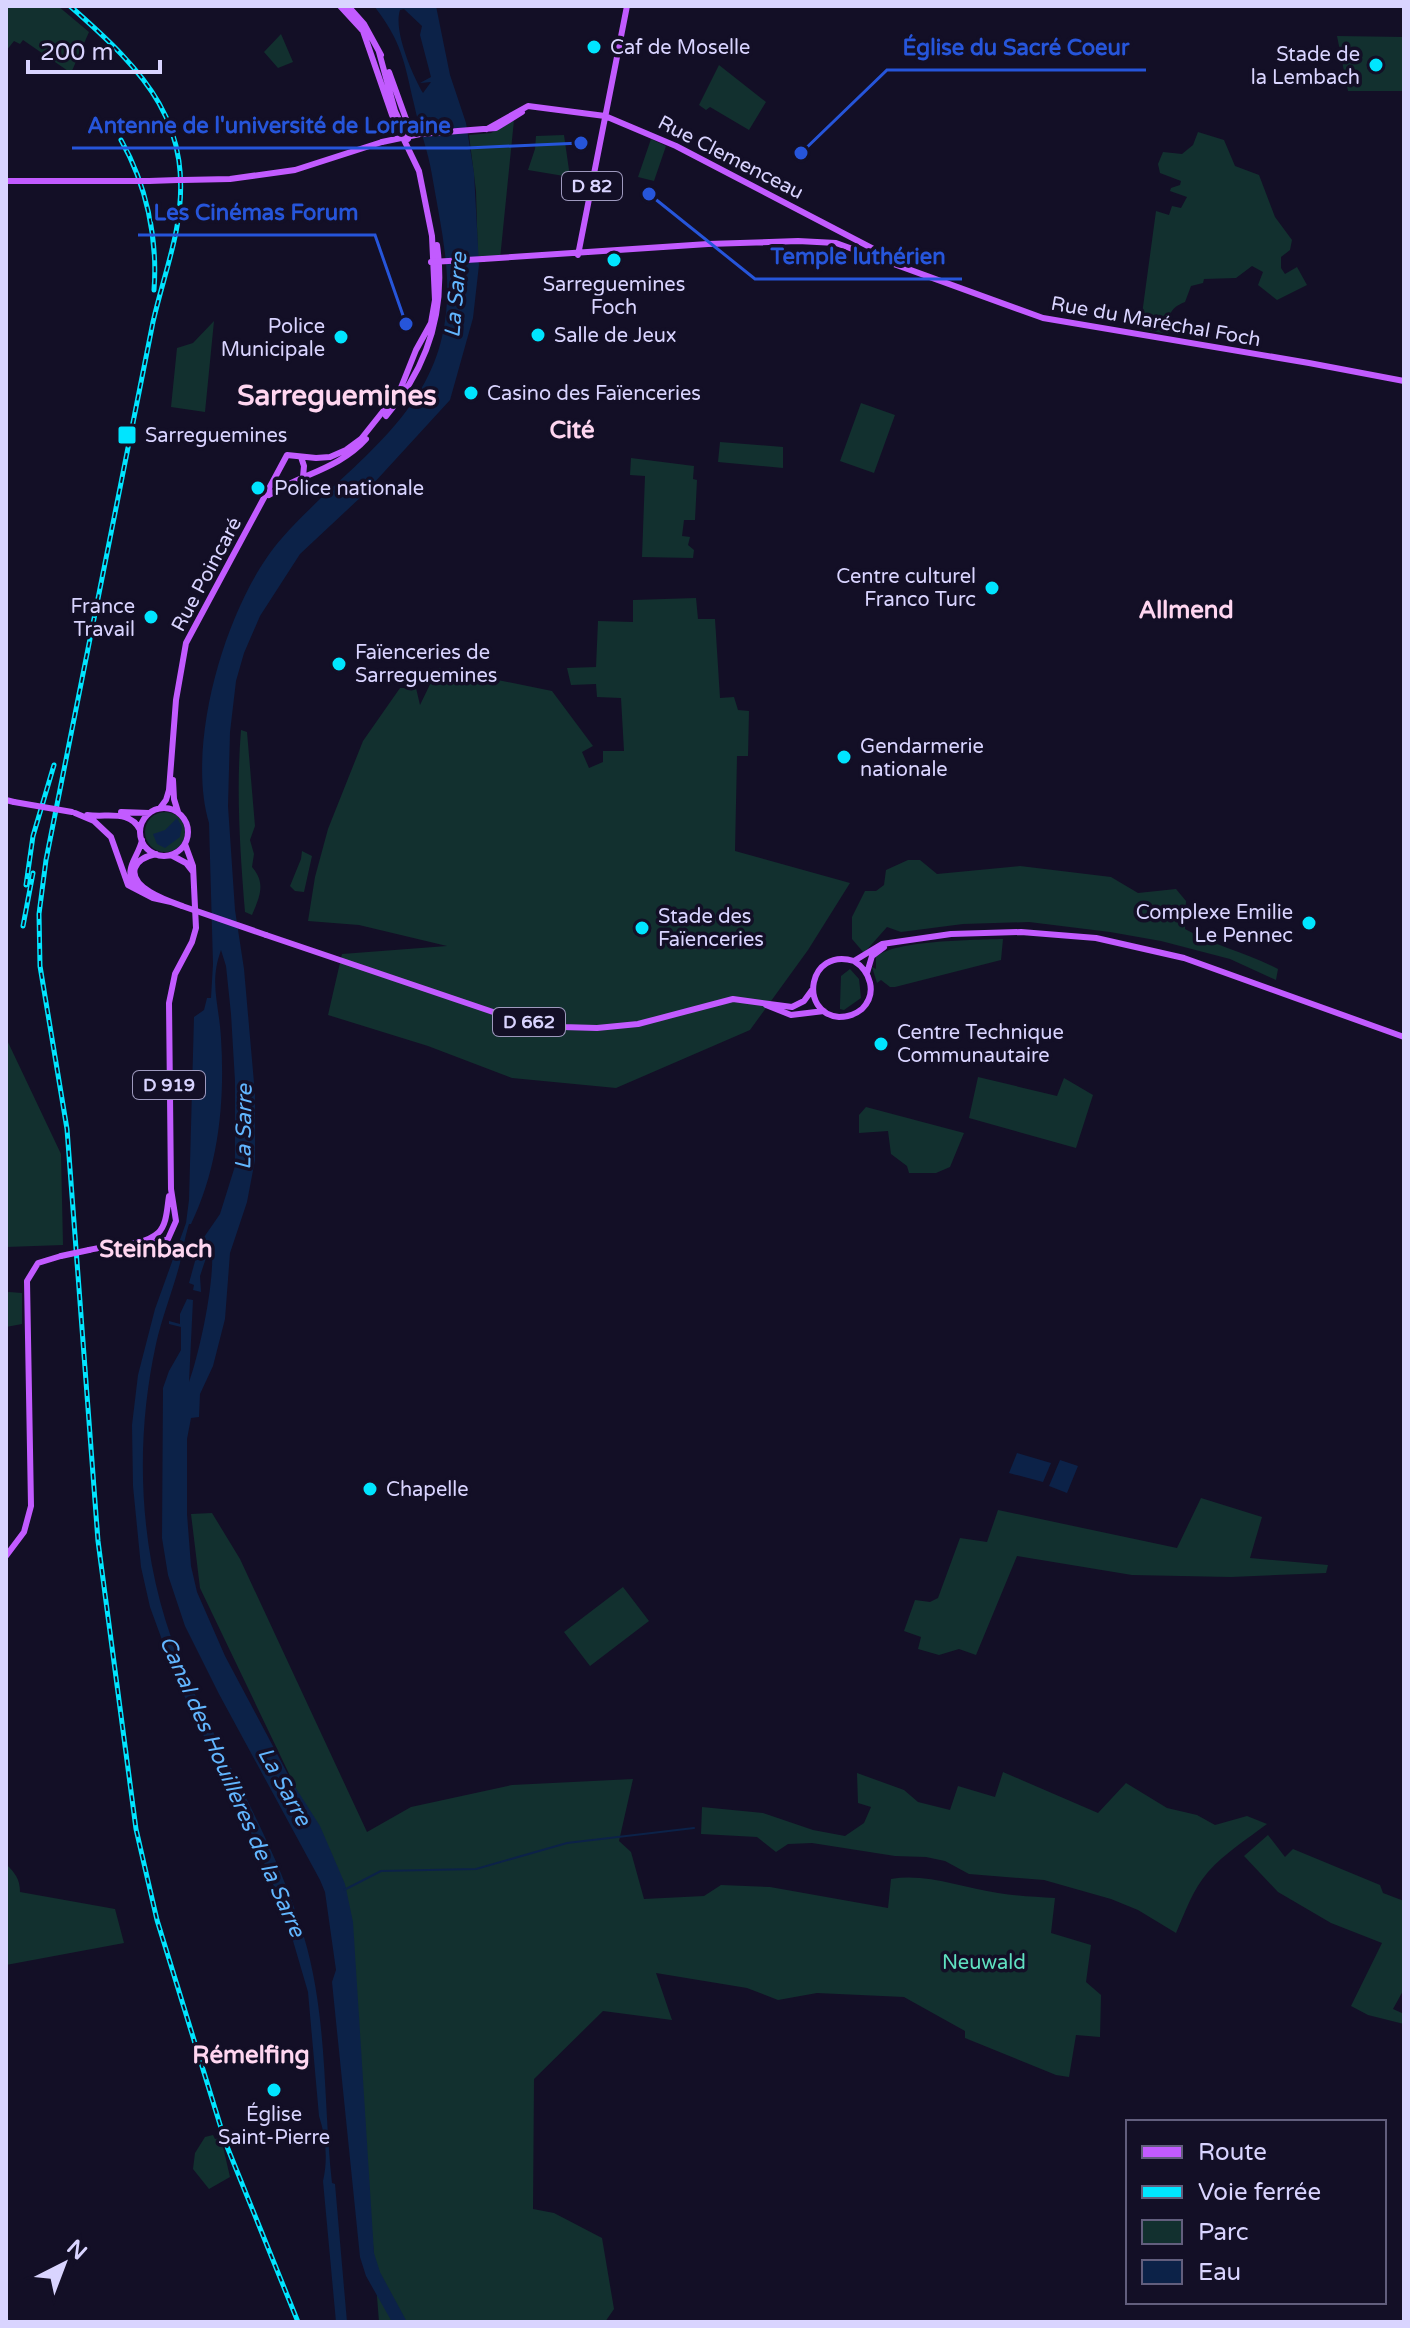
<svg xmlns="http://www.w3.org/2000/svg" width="1410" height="2328" font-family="'Varela Round',sans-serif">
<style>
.green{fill:#12302f}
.water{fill:#0c2248;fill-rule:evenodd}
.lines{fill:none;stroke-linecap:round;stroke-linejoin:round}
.stream{stroke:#0c2248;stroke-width:2}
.primary{stroke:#c25bff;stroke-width:6}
.rail-casing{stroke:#00e5ff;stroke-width:5}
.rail{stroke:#130f26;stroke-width:2;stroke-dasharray:6;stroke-linecap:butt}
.primary-bridge{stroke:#c25bff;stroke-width:6}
.poi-dot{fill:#00e5ff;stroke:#130f26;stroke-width:3}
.labels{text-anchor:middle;stroke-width:7;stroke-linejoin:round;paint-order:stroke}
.shield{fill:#130f26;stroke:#9e99be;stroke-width:2}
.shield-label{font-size:18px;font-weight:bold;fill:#d9d4ff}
.poi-label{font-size:20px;fill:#d9d4ff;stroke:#130f26;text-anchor:start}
.street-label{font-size:20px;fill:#d9d4ff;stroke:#130f26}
.park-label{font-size:20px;fill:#5fe0c0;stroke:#130f26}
.water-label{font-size:22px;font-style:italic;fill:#62b6ff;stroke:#130f26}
.quarter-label{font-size:24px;font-weight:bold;fill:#ffd6f0;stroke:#130f26}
.district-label{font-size:28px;font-weight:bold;fill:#ffd6f0;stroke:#130f26}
.leader{fill:none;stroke:#2655da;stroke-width:3}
.callout-dot{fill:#2655da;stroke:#130f26;stroke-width:3}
.callout-label{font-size:22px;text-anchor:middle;font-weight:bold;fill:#2655da;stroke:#130f26;stroke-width:7;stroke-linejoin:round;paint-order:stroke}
</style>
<rect width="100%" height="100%" fill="#130f26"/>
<path class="green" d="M6,6H58L89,32L71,73L23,40L20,44L14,41L6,51Z
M281,34L293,62L278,68L264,52Z
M1337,36L1404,37V91H1348Z
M719,65L766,102L749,130L710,107L706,110L699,105Z
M514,120L500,259L478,261L476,191L469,135L491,133Z
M1198,132L1224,140L1235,166L1259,175L1275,217L1292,240L1290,250L1281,257V268L1285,274L1297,267L1307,285L1277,300L1258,285L1263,272L1252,266L1236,278L1204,279L1203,283L1191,286L1185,302C1167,309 1170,316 1168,334L1140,329L1156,211L1169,215L1172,206L1181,208L1187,197L1170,191L1171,188L1180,185L1181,181L1160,173L1158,164L1163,152L1182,154L1193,145Z
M564,135L570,177L528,170L535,149L536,136Z
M651,139L666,146L654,181L638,177Z
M214,321L205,412L171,407L177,348L193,343Z
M861,403L895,415L874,473L840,461Z
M720,442L783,447V468L718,462Z
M631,458L694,466L693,479L697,480L695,520H684L682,536L690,537L688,545L694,550L693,558L642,557L645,476L630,475Z
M696,598L698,619H715L720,698L734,697L738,710L749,711L748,756H737L735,851L850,883L808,950L750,1030L616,1088L512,1078L428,1046L328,1015L342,954L447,946L359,925L308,921L315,877L328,829L363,741L400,688H416L420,705L438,668L552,691L593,746L582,752L589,768L603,762V751H624L621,698L597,697L596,684L571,685L567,668L596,667L598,621L633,622V600Z
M241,730L247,732L255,826L250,840L254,854L252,867C266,883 260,896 252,915L245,912C240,851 236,791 241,730Z
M145 832a20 20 0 1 1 40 0a20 20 0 1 1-40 0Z
M302,851L312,856L304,892L295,891L290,886L301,859Z
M908,860H920L937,874L1020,866L1111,877L1138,893L1176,889L1186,901L1185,929C1215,946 1247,953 1278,969L1276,980L1230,959L1161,941L1110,932L1029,922L963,924L901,932L887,927L864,953L852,939V917L865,891H876L884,885L886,870Z
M1003,939L1001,960L895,987H890L881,980L877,983L872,967L876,969V957C894,940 976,940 1003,939Z
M850,969L859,979L861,998L844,1010L840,1009V1005L841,976Z
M6,1038L61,1154L63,1245L6,1247Z
M978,1077L1057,1096L1064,1078L1093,1095L1076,1148L969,1118Z
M866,1107L964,1133L950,1167L936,1173H909L907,1166L891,1154L888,1131L859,1133V1115Z
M9,1292L22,1293V1324L6,1327V1293Z
M1201,1498L1262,1517L1250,1558L1328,1565L1326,1573L1231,1577L1132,1575L1017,1556L976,1655L959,1649L939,1655L918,1649L921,1637L904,1631L915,1600L930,1602L938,1598L960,1538L987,1542L998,1510L1177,1548Z
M212,1513L240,1559L367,1832L411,1807L512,1785L633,1779L619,1841L631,1852L644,1899L704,1896L721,1885L770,1887L888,1908L891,1879C927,1873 963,1888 998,1893C1017,1896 1036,1897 1055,1898L1051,1933L1091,1945L1086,1982L1101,1995L1100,2037L1076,2035L1069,2077L1056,2075L965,2038V2031L904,1997L817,1993L778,2000L747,1988L656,1973L672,2020L603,2011L534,2079L533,2209L554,2213L602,2238L614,2309L605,2322H379L362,2102L351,1918L293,1782L200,1588L191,1514Z
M623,1587L649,1621L590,1666L564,1632Z
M1003,1772L1098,1813L1126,1783L1167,1808L1197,1815L1215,1825L1247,1816L1267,1824C1247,1839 1225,1853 1208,1872C1193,1889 1185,1912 1176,1933L1138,1910L1111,1899L1044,1880L969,1874L945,1861L926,1857L895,1856L812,1843L788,1844L776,1852L757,1837L701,1834L702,1807L763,1813L813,1830L845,1836L864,1823L871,1807L858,1803L857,1773L904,1790L918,1802L950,1810L958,1786L995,1797Z
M1268,1835L1285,1857L1293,1849L1380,1885L1383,1893L1404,1901V1989L1393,2009L1404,2014V2024L1368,2015L1351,2006L1382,1943L1331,1923L1278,1892L1244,1856Z
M6,1864C15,1873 20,1879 20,1892L115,1909L124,1943L6,1965Z
M213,2135L215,2139L221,2138L230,2177L209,2189L193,2169L195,2153L205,2137Z"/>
<path class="water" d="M374,6H436L450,75L466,123L474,173L479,265L473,318L450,400L362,496L300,554L260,616L244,653L236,681L230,732L228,806L235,910L244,969L255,1094V1160L247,1202L230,1253L225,1319L213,1366L200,1394L199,1417L191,1418L187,1439V1514L191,1566L197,1592L225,1656L292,1782L320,1826L345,1884L353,1922L374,2253L380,2272L407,2322H392L366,2276L360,2257L332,1982L336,1970L325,1892L320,1880L219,1694L185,1626L168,1575L162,1538L163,1388L169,1371L181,1350V1327L169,1324V1321L180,1324V1314L187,1299L193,1300L189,1382C200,1352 217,1272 211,1243L200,1276L201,1292L193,1290L194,1285L189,1283L200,1243L220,1214L235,1166V1081L231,1014L226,966L221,950C209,983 219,1003 221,1038C225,1101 219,1166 191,1224H189C185,1237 182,1252 180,1263C173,1290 162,1317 156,1344C132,1454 140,1574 187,1677C226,1764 276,1845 304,1937C328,2018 323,2101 332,2183L335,2184L347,2322H336L323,2181C328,2160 326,2137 319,2116L308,1992L284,1910L253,1837L177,1681L150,1607L141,1567L133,1486L132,1425L138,1375L155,1309L186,1223L189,1200L194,1017L204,1010L207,998H211L213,964L209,823C185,743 227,600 282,538C338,474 422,425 442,337C455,282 441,229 432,175C428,150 419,128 414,104C404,61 402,42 374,6ZM404,9L422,26L420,35L431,77L420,83L431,82L423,93C413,76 393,31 400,10Z
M177,818L182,827L180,837L165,848L157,844L153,834L165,830Z
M1017,1453L1051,1463L1043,1482L1009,1473Z
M1060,1460L1078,1466L1067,1493L1049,1486Z"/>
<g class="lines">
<path class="stream" d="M344,1890L381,1871L476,1869L567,1843L694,1828
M6,2313L8,2322"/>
<path class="primary" d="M348,6L364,24L381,55
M379,52L395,111L408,139
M389,72L406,119L420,134L496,128L522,112
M487,129L528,106L605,116L676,146L885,255L891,262
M183,180L230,179L295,170L382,142
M6,181H133
M149,181L178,180
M578,255L627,6
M483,259L708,244L798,241L836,243L1043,318L1309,363L1404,381
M386,416C428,367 446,309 437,245
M301,457L304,466L303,477
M269,495C301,474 339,469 366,439
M173,780L174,799L178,812
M6,800L14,802
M160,808L166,800L169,790L176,700L186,643L287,455L316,458L330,457L346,450L361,439L400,390L416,350L431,323L435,300L432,236L419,171L392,115L363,31L340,6
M140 832a24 24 0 1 1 48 0a24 24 0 1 1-48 0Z
M121,812L149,813
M75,813L94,821L111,837L128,885L153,898L171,902
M87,815C107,818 130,809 140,830
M156,854C147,856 138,859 135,868C129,888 168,901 182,906
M171,855L186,863L193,872
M136,888C122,868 138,859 142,840
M266,935L496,1013L562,1027L597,1028L638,1024L733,999L792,1007L804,1001L812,990
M854,961C870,971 878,993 862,1009C856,1014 848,1017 839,1017C798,1013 808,947 854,961L882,944L951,934L1021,932L1096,938L1184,958L1404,1037
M867,973L872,956L884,947
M766,1005L791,1015L824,1011
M138,1241L159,1243L168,1239L176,1221L171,1189L169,1003L175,974L192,942L196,928L193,866L185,844
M89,1250C109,1245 143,1247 158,1233C167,1225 167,1208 169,1196
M6,1556L24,1532L31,1506L27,1281L38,1263L61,1256"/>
<defs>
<path id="rail" d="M70,6C145,72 197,124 176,232C170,262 160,291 153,322L46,860L39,914L40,966L67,1129L98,1541L136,1829L157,1920L226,2144L298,2322
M121,140C146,184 158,238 154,290
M26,885L33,836L54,765
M23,926L33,873"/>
</defs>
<use href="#rail" class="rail-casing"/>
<use href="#rail" class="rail"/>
<path class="primary-bridge" d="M382,142L420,134
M178,180H183
M133,181H149
M431,262L483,259
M14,802L72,812
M182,906L266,935
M61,1256L89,1250"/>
</g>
<g class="poi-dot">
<circle cx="594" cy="47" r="8"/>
<circle cx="1376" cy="65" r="8"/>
<circle cx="614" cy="260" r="8"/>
<circle cx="538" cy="335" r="8"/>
<circle cx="341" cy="337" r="8"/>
<circle cx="471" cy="393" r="8"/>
<rect x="117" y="425" width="20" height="20" rx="4"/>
<circle cx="258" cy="488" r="8"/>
<circle cx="992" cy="588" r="8"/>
<circle cx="151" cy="617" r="8"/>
<circle cx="339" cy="664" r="8"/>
<circle cx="844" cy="757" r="8"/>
<circle cx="1309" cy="923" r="8"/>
<circle cx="642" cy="928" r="8"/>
<circle cx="881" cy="1044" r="8"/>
<circle cx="370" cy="1489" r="8"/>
<circle cx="274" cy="2090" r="8"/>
</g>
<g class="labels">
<g class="shield">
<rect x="562" y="172" width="60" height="28" rx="6"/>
<rect x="493" y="1008" width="72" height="28" rx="6"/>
<rect x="133" y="1071" width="72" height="28" rx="6"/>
</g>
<g class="shield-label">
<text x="592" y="192">D 82</text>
<text x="529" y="1028">D 662</text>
<text x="169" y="1091">D 919</text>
</g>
<g class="poi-label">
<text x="610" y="54">Caf de Moselle</text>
<text x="1360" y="61" text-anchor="end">Stade de<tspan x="1360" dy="23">la Lembach</tspan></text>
<text x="614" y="291" text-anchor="middle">Sarreguemines<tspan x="614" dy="23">Foch</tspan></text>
<text x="325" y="333" text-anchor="end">Police<tspan x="325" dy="23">Municipale</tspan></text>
<text x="554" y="342">Salle de Jeux</text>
<text x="487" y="400">Casino des Faïenceries</text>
<text x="145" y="442">Sarreguemines</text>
<text x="274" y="495">Police nationale</text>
<text x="976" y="583" text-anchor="end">Centre culturel<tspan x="976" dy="23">Franco Turc</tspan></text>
<text x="135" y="613" text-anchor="end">France<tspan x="135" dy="23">Travail</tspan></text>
<text x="355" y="659">Faïenceries de<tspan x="355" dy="23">Sarreguemines</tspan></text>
<text x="860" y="753">Gendarmerie<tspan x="860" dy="23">nationale</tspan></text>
<text x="1293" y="919" text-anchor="end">Complexe Emilie<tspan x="1293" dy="23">Le Pennec</tspan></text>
<text x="658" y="923">Stade des<tspan x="658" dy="23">Faïenceries</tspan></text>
<text x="897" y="1039">Centre Technique<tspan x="897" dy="23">Communautaire</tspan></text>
<text x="386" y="1496">Chapelle</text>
<text x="274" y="2121" text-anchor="middle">Église<tspan x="274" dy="23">Saint-Pierre</tspan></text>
</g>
<g class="street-label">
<text transform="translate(731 157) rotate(27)" y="7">Rue Clemenceau</text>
<text transform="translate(1156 321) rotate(10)" y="7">Rue du Maréchal Foch</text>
<text transform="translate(206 574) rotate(-62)" y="7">Rue Poincaré</text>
</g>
<g class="park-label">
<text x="984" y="1969">Neuwald</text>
</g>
<g class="water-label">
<text transform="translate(455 295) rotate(-85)" y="8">La Sarre</text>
<text transform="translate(243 1127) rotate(-89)" y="8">La Sarre</text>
<text transform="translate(233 1786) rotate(66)" y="8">Canal des Houillères de la Sarre</text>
<text transform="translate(285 1786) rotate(61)" y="8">La Sarre</text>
</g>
<g class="quarter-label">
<text x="572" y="438">Cité</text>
<text x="1186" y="618">Allmend</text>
<text x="156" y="1257">Steinbach</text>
<text x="251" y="2063">Rémelfing</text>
</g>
<g class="district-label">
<text x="337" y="405">Sarreguemines</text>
</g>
</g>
<path class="leader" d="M801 153L887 70H1146M581 143L467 148H72M406 324L375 235H138M649 194L755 279H962"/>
<g class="callout-dot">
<circle cx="801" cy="153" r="8"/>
<circle cx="581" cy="143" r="8"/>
<circle cx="406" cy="324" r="8"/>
<circle cx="649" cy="194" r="8"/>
</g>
<g class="callout-label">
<text x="1016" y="55">Église du Sacré Coeur</text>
<text x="269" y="133">Antenne de l'université de Lorraine</text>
<text x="256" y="220">Les Cinémas Forum</text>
<text x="858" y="264">Temple luthérien</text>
</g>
<rect width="1410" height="2328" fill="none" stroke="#d9d4ff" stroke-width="16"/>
<rect x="1126" y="2120" width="260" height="184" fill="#130f26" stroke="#625e7d" stroke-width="2"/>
<rect x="1142" y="2146" width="40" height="12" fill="#c25bff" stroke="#625e7d" stroke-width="2"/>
<text x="1198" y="2160" font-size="24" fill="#d9d4ff">Route</text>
<rect x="1142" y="2186" width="40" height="12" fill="#00e5ff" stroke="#625e7d" stroke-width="2"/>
<text x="1198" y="2200" font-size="24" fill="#d9d4ff">Voie ferrée</text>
<rect x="1142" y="2220" width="40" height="24" fill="#12302f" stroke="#625e7d" stroke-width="2"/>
<text x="1198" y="2240" font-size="24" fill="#d9d4ff">Parc</text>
<rect x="1142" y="2260" width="40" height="24" fill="#0c2248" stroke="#625e7d" stroke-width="2"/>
<text x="1198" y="2280" font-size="24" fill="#d9d4ff">Eau</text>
<g transform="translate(64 2264) rotate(42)" stroke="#130f26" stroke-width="6" paint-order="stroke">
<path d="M0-6L14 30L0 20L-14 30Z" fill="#d9d4ff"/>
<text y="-12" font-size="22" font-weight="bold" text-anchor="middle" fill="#d9d4ff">N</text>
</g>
<path d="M28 60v12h132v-12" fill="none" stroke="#d9d4ff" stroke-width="4"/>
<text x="40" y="60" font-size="24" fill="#d9d4ff" stroke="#130f26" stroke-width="6" paint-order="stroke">200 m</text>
</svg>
